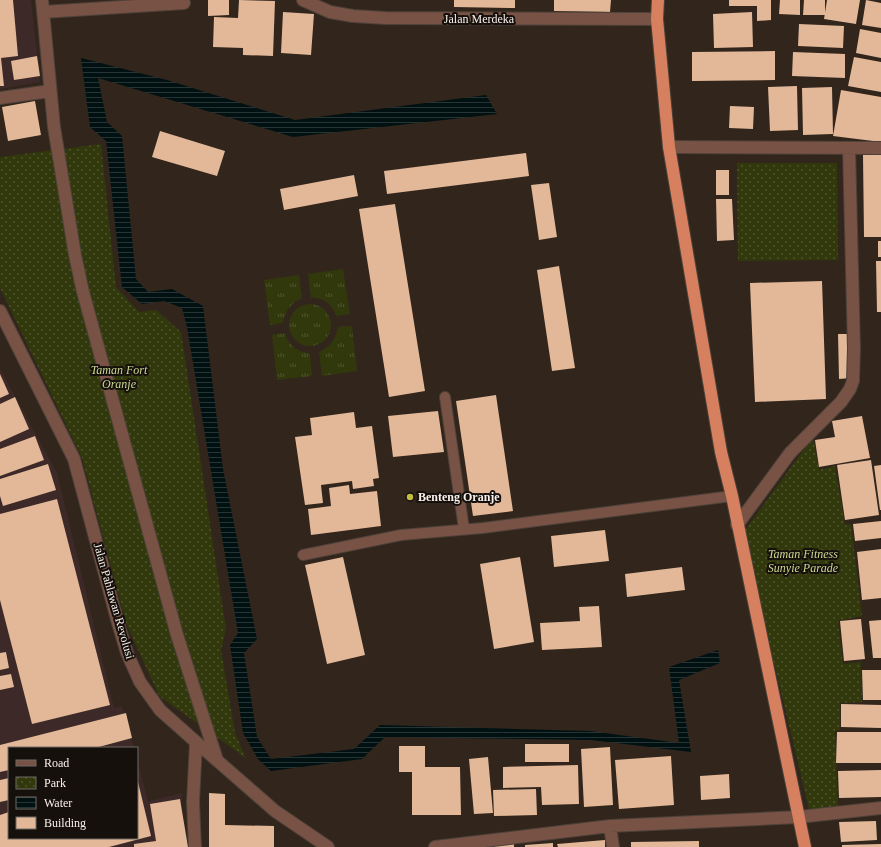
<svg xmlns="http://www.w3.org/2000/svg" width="881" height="847" font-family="Georgia,serif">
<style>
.commercial{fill:#3d2a28}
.grass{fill:url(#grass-tufts)}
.park{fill:url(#park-dots)}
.water{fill:url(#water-rules)}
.building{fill:#e2b899}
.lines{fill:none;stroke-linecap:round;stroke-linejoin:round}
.service-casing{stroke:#4d4139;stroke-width:12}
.minor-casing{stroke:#4d4139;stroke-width:14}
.tertiary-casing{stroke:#4d4139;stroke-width:14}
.trunk-casing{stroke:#4d4139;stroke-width:14}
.service{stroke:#785244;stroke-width:10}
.minor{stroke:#785244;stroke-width:12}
.tertiary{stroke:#785244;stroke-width:12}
.trunk{stroke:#d68060;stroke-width:12}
.poi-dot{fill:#c4bc3e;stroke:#15100c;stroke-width:1.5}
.labels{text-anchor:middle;stroke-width:4;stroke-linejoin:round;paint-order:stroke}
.street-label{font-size:12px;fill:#f9f0eb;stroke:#15100c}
.park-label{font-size:12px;font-style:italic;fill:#cbd991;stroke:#15100c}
.poi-label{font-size:12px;font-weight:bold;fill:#f9f0eb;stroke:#15100c;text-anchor:start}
</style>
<defs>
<pattern id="grass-tufts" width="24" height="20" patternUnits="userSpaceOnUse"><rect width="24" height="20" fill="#31380c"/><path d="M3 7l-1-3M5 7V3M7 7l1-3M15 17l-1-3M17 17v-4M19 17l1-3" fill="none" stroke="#505530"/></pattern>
<pattern id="park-dots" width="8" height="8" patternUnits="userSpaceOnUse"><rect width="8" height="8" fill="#31380c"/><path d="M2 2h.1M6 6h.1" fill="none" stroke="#505530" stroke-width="1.8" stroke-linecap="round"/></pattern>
<pattern id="water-rules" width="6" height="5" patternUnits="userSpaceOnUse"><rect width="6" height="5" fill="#011112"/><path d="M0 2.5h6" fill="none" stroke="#273435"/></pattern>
</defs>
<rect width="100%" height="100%" fill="#31251c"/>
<path class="commercial" d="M0,0H31L40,82L0,89Z
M0,369L57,473L114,708L122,706L134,748H9V838H137V760L148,801L182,793L179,847H0Z"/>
<path class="grass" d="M343,269L350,314L336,316C334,306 322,296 311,298L308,274Z
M299,275L302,298C291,303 285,311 283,323L270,325L264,280Z
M289 325a21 21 0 1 1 42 0a21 21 0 1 1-42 0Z
M352,326L357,371L322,376L319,352C330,347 336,339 338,327Z
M285,333C288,345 298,353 310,353L312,376L277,380L272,335Z"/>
<path class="park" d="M101,144L116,287L139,312L156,310L181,332L226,629L221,650L235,733L246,758L159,696L126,623L82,458L0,288V157Z
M737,163H837L838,260L738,261Z
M813,437L819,470L835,466L845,525L851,524L862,616L838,621L843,664L861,662L862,702L840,703V730L835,731L838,810L810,813L743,533Z"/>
<path class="water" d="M81,58L167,80L295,120L486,95L497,114L293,137L98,78L107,122L122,136L136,279L148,292L172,289L203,306L223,469L257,639L244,653L257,737L271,759L354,749L380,725L590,731L679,743L669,667L718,650L720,663L679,680L691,752L591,740L385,737L362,759L271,771L258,759L243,733L230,645L238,633L187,327L182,308L164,301L142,304L122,287L106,141L90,127Z"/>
<path class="building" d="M0,0H13L18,56L1,58L4,86H0Z
M208,0H229V15L208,16Z
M239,0L275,1L273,56L243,55V48L213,47L214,17L238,18Z
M454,0H515V8L454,7Z
M554,0H611L610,12L554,11Z
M729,0H771V20L757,21V6H729Z
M780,0H800V15L779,14Z
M804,0H825V15H803Z
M827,0H860L856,24L824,19Z
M866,0L881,3V28L862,25Z
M283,12L314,14L311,55L281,53Z
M752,12L753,47L714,48L713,14Z
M799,24L844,26L843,48L798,46Z
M860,29L881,33V58L856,53Z
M775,51V80L692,81V52Z
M793,52L845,54V78L792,76Z
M37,56L40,76L14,80L11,61Z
M854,57L881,62V92L848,86Z
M797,86L798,130L770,131L768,87Z
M832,87L833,134L803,135L802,88Z
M841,90L881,97V142L833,136Z
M35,101L41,135L8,141L2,107Z
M730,106L754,107L753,129L729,128Z
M160,131L225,151L217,176L152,157Z
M526,153L529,176L387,194L384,171Z
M881,154V237H864L863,155Z
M716,170H729V195H716Z
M354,175L358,196L284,210L280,189Z
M549,183L557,237L539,240L531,185Z
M716,199H732L734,240L717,241Z
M395,204L425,391L389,397L359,209Z
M878,241H881V257H878Z
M876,261H881V312H877Z
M559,266L575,368L552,371L537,270Z
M822,281L826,399L755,402L750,283Z
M838,334H850L851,378L839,379Z
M0,374L9,394L0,398Z
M496,395L513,511L473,516L456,401Z
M15,397L29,429L0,442V404Z
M438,411L444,452L393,457L388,416Z
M354,412L356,428L372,426L379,478L373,479L374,486L353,489L352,481L321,485L323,503L305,505L295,437L312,435L310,418Z
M862,416L870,458L819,467L815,440L835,437L832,421Z
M35,436L44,460L0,476V449Z
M871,460L879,515L845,520L837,465Z
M48,464L56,490L3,506L0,496V479Z
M881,465V510H880L874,466Z
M349,485L350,494L377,491L381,526L311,535L308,509L331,506L329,488Z
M57,499L110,705L32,724L0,600V514Z
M881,521V538L855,541L853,524Z
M605,530L609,561L554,567L551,536Z
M881,549V598L862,600L857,552Z
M343,557L365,655L327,664L305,565Z
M520,557L534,642L494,649L480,564Z
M682,567L685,590L627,597L625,574Z
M599,606L602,647L542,650L540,623L580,621L579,607Z
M861,619L865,659L844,661L840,621Z
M881,620V658H873L869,621Z
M6,652L9,668L0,670V653Z
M862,670H881V700H863Z
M11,674L14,687L0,690V676Z
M841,704L881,705V728L841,727Z
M126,713L132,738L95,748H9V770L0,772V745Z
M837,732H881V763H836Z
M525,744H569V762H525Z
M399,746H425V767H460L461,815H412V772H399Z
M610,747L613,805L584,807L581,749Z
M671,756L674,805L619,809L615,760Z
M488,757L493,813L474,814L469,759Z
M578,765L579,804L542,805L541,787L503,788V767Z
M881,770V797L839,798L838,771Z
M729,774L730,798L701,800L700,776Z
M9,778V800L0,802V780Z
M138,782L151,836L109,847H0V815L9,812V838H137Z
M536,789L537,815L494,816L493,790Z
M209,793L225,794V825L274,826V847H209Z
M180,799L188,847H134V844L156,841L150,804Z
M876,821L877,840L841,842L839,822Z
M605,840V847H558L557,844Z
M699,841V847H631V842Z
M514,842V847H483Z
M553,843V847H525V845Z
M881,844V847H842V845Z"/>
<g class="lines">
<defs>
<path id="service" d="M445,397L464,529
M303,555L401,535L483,528L732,496"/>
<path id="minor" d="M42,0L54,127L75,255L83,292L177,635L217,760
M303,0L330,12L353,16L385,18L657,19
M43,12L184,3
M0,98L50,91
M669,147L881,148
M737,525L790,453L841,402L850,389L853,381L854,349L849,148
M610,826L613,847
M195,847L193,802L196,742
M435,847L610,826L799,817L881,808"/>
<path id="tertiary" d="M0,311L74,459L118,623L127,653L140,682L160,710L196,742L275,811L328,847"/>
<path id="trunk" d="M658,0L657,19L669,147L721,452L732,496L805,847"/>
</defs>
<use href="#service" class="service-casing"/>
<use href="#minor" class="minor-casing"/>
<use href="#tertiary" class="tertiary-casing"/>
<use href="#trunk" class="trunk-casing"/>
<use href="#service" class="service"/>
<use href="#minor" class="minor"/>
<use href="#tertiary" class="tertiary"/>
<use href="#trunk" class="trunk"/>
</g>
<circle class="poi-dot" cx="410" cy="497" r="4"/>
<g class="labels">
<g class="street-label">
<text x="479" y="23">Jalan Merdeka</text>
<text transform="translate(114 601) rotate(74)" y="4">Jalan Pahlawan Revolusi</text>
</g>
<g class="park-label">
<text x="119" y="374">Taman Fort<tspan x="119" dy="14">Oranje</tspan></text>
<text x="803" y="558">Taman Fitness<tspan x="803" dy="14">Sunyie Parade</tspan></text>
</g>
<g class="poi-label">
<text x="418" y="501">Benteng Oranje</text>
</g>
</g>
<rect x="8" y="747" width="130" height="92" fill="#15100c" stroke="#706a65"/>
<rect x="16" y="760" width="20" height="6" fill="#785244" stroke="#706a65"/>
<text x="44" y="767" font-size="12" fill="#f9f0eb">Road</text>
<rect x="16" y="777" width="20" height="12" fill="url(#park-dots)" stroke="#706a65"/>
<text x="44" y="787" font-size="12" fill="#f9f0eb">Park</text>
<rect x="16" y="797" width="20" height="12" fill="url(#water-rules)" stroke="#706a65"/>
<text x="44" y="807" font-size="12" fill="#f9f0eb">Water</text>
<rect x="16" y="817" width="20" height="12" fill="#e2b899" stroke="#706a65"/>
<text x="44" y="827" font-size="12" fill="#f9f0eb">Building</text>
</svg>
